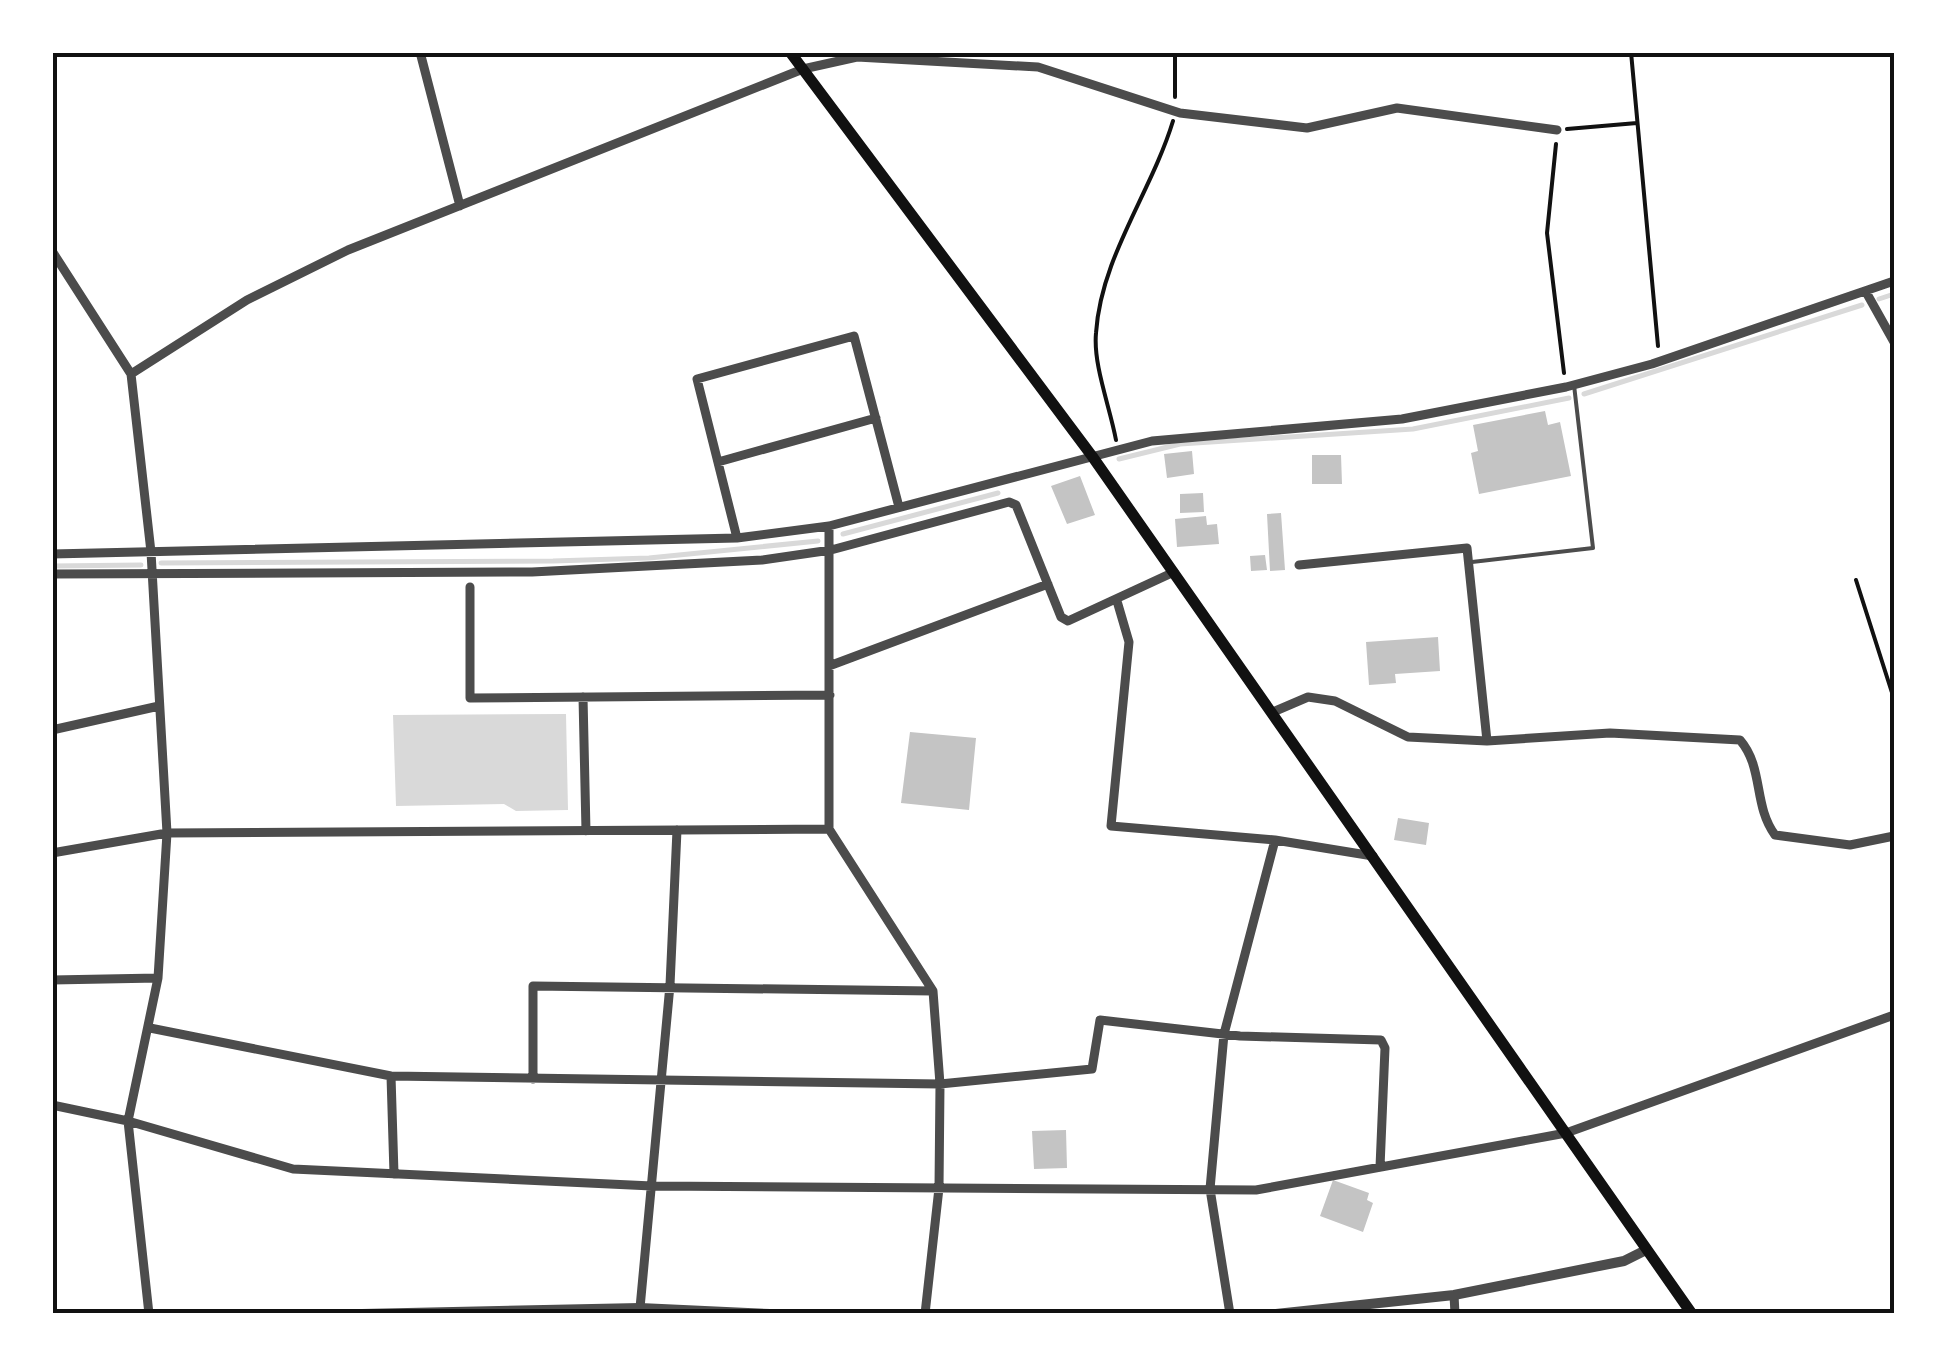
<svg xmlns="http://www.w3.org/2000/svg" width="1947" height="1366" font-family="Raleway,sans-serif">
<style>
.water{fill:#d9d9d9}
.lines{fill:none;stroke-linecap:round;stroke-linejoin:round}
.stream{stroke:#d9d9d9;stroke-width:5}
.building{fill:#c4c4c4}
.path{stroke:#111;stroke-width:4}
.service{stroke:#4c4c4c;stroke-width:4}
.minor{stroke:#4c4c4c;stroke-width:9}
.tertiary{stroke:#4c4c4c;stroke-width:10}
.secondary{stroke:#111;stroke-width:11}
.neatline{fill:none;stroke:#111;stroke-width:4}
</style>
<rect width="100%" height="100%" fill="#fff"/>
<path class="water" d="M566,714L568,810L516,811L504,804L396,806L393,715Z"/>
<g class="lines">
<path class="stream" d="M1879,299L1894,294
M1584,394L1862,305
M1119,459L1180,444L1413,429L1569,398
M843,534L998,493
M161,563L553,561L649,558L818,541
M52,566L141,565"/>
</g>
<path class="building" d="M1545,411L1548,425L1560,422L1571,476L1479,494L1471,453L1478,451L1473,425Z
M1192,451L1194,474L1167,478L1164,454Z
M1312,455H1341L1342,484H1312Z
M1080,476L1095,515L1067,524L1051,486Z
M1203,493L1204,512L1180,513V494Z
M1281,513L1285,570L1270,571L1267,514Z
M1206,516L1207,525L1217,524L1219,544L1177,547L1175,519Z
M1265,555L1267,570L1251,571L1250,556Z
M1438,637L1440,671L1395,674L1396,683L1369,685L1366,642Z
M910,732L976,738L969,810L901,803Z
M1398,818L1429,823L1426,845L1394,840Z
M1066,1130L1067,1168L1034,1169L1032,1131Z
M1333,1180L1369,1193L1367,1200L1373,1203L1363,1232L1320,1216Z"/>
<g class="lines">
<path class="path" d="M1175,52V97
M1631,52L1658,346
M1567,129L1637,123
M1556,144L1547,233L1564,373
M1116,440C1110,407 1093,365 1096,333C1101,257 1151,193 1173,121
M1856,580L1894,699"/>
<path class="service" d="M1472,562L1593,548L1574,385"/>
<path class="minor" d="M420,52L460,206
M52,251L131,374
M1866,292L1894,342
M718,462L876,418
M829,526V829L933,991L940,1084L939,1188L925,1314
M737,538L697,379L854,336L899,507
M52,554L737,538L829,526L1152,441L1402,419L1566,387L1652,364L1894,281
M1299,565L1467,548L1487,741
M52,574L532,572L762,560L831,550L1009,502L1016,505L1061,617L1068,621L1174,572
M470,587V698L830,695
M1117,601L1129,642L1111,826L1275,840
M829,666L1048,584
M583,697L586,831
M1273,712L1308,697L1335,701L1408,737L1487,741L1610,733L1740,740C1764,768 1753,805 1775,835L1850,845L1894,836
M52,730L159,706
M52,853L167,833L151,552L131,374L247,300L348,250L803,69L857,57L1038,67L1180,113L1307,128L1397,108L1557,130
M52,980L158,978
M150,1028L391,1076L940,1084L1092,1069L1100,1020L1240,1036L1381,1040L1385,1048L1380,1167
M391,1076L394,1174
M533,1079V986L933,991
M52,1105L128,1121L293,1169L652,1186L1256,1190L1566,1133L1894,1015
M1454,1295L1455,1314
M640,1308L670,985L677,830
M149,1314L128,1121L158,978L167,833L829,829
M1230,1314L1210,1189L1224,1034L1275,840L1373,856"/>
<path class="tertiary" d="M362,1314L640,1308L770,1314
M1276,1314L1454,1295L1624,1261L1646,1250"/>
<path class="secondary" d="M790,52L1092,456L1692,1314"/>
</g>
<rect width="1947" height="1366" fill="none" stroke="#ffffff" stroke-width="110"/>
<rect x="55" y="55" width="1837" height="1256" class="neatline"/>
</svg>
